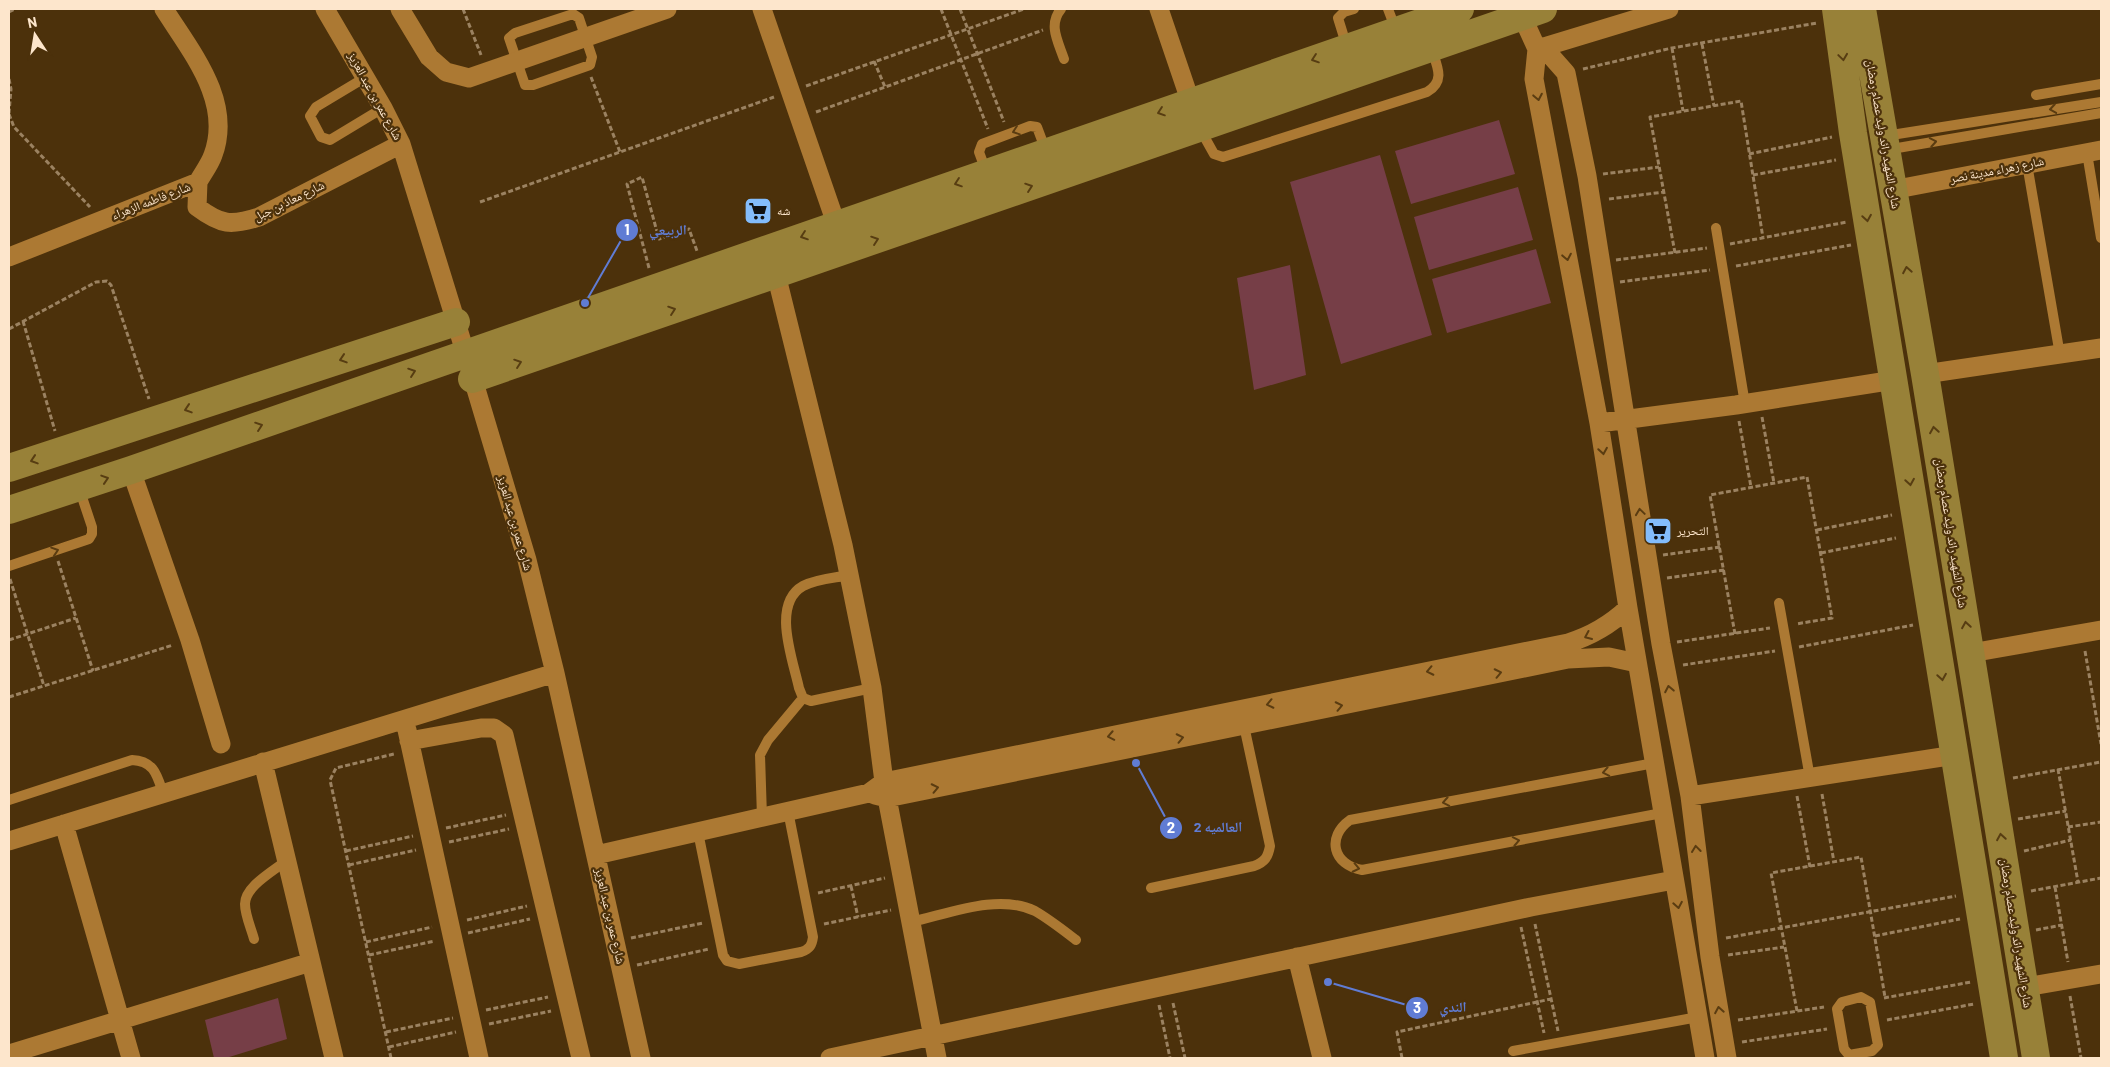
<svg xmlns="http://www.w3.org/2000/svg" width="2110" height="1067" font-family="Barlow,'Noto Naskh Arabic',sans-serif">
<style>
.green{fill:#763e47}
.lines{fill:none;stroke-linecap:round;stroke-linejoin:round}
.path{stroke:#9b8261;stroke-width:3;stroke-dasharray:5 2.5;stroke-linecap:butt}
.lane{stroke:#ac7933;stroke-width:10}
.street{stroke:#ac7933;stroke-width:19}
.secondary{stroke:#988138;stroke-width:28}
.oneway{stroke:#573d12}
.oneway2{stroke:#5a3c11}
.labels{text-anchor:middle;stroke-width:4.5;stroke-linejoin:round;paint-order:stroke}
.street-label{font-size:12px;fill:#fde6cc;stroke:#4c310b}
.poi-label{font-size:12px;fill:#fde6cc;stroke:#4c310b;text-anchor:start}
.leader{fill:none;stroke:#607cd4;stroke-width:2}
.callout-dot{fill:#607cd4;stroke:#4c310b;stroke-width:2}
.mark-label{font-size:15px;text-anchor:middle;font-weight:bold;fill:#fff}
.callout-label{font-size:14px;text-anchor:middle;font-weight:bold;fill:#607cd4;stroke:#4c310b;stroke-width:4.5;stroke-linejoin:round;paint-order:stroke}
</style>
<rect width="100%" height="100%" fill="#4c310b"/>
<path class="green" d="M1499,120L1515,174L1411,204L1395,151Z
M1380,155L1432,335L1341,364L1290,182Z
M1518,187L1533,240L1429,270L1414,217Z
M1536,249L1551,303L1447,333L1432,279Z
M1290,265L1306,375L1254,390L1237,278Z
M278,998L287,1039L226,1058H214L205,1020Z"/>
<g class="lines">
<path class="path" d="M463,9L481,55
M941,9L988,129
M960,9L1004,122
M9,12L15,9
M1702,44L1714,106
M1672,48L1683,111
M874,61L885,87
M1583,69L1672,48L1817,23
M591,77L620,152
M9,79L11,89L9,113
M806,86L1024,9
M816,112L1043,30
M9,114L14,127L90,207
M1749,154L1832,137
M1603,174L1659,167
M1753,175L1836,160
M1609,199L1664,192
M480,202L774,97
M1730,244L1847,222
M1675,253L1650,117L1741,101L1763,238
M1616,260L1707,248
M1736,266L1851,245
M649,268L627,184L642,177L659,239L689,229L697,251
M1620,282L1710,270
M23,321L55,431
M9,329L96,282L107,281L111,285L149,399
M1762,417L1774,483
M1739,421L1751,487
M1817,530L1892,515
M1821,553L1896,538
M1663,555L1720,547
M58,561L93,671
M1667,578L1724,570
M10,579L44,686
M1735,634L1710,495L1807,477L1832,618L1796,624
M9,640L76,618
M1677,642L1770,628
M1799,647L1913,625
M2085,651L2101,744
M1683,665L1775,651
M9,697L173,645
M2058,769L2078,882
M2013,778L2101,762
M1822,794L1834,862
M1797,796L1810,867
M2018,819L2066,811
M2068,827L2101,822
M446,828L506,815
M449,842L509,829
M346,851L413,836
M2024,851L2071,840
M349,865L416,850
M851,886L858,917
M2055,887L2068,962
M2031,891L2101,878
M818,893L885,878
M467,920L527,906
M824,924L891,910
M1535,924L1558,1031
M1521,927L1544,1033
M2036,930L2062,925
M468,933L530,919
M1875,936L1960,919
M631,938L703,923
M1726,938L1956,896
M366,942L432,927
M369,955L435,941
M1728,955L1784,947
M637,965L709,949
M2070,996L2081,1058
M1884,998L1971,982
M1173,1003L1185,1058
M1159,1005L1170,1058
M486,1010L548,997
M1797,1011L1771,873L1861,857L1885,997
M1738,1020L1824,1007
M1887,1020L1974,1004
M489,1024L551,1011
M386,1032L453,1018
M1742,1042L1827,1029
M389,1047L456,1032
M391,1058L330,780L336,768L394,754
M1402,1058L1397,1032L1551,999"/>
<path class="lane" d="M1061,9C1048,25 1058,41 1064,59
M1388,9L1396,30
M573,14L579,18L592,57L590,65L533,85H525L509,38L515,33Z
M1347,47L1338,18L1344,12L1354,9
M366,77L316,107L310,116L321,137L330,140L383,108
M2036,95L2101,84
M1200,129L1214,154L1223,157L1427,92C1446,81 1437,66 1431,48
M1885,136L2101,102
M1886,150L2101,113
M2087,153L2101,238
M2027,164L2060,355
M986,171L979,152L982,144L1030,126L1037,127L1046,151
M1716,228L1745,404
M9,566L89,539L92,534V527L79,488
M849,575C835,578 816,579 803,586C771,604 793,660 799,688L803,698L811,701L872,688
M1779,603L1810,778
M1654,763L1350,820C1326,837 1333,865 1362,870L1662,813
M9,800L132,760C154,761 157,775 163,793
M762,817L760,755L768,740L803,698
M698,832L723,955L727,961L739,964L801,952C810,949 812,945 813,937L788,811
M1151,888L1254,866C1265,862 1268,857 1270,846L1243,721
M911,922C948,914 998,893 1035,911C1049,919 1063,930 1076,940
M254,939C251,928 245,915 245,904C245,886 274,871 287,860
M1861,997L1870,1002L1878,1045L1872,1051L1849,1055L1844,1049L1837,1009L1842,1002Z
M1513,1051L1698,1017"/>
<path class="street" d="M325,9L383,108L401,144L456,322L527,560L555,673L641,1058
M400,9L429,57L446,72L469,78L667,9
M762,9L840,235
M1159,9L1194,112
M1522,16L1537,49L1534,79L1599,423L1628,608L1705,1058
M1537,49L1551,56L1566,73L1587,176L1661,644L1690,796L1710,957L1727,1058
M1537,49L1669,9
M198,182L197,207C221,225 231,226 259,217L401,144
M1892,190L2101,150
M9,257L198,182C203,173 210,164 213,155C233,101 191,52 164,9
M776,274L843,545L872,688L884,782L937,1058
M1925,374L2101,348
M1599,423L1736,405L1894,380
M131,470L190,640L221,744
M1971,653L2101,630
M407,730L479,1058
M409,741L481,728H494L504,735L581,1058
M263,762L334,1058
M875,795L887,798L1568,659L1609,657L1637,663
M1690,796L1955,755
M64,824L131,1058
M9,841L555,673
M596,855L869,793L884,782L1568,643C1591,636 1610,625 1628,608
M1297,957L1322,1058
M2025,987L2101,974
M9,1054L311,962
M830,1058L1531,907L1674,880"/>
<path class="secondary" d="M1836,9L1853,133L2004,1058
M1862,9L1925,374L2036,1058
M472,379L1543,9
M9,468L456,322
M9,510L131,470L1460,9"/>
</g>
<defs><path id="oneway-chevron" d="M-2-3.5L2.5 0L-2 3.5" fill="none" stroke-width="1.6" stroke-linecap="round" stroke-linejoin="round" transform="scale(1.25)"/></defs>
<g class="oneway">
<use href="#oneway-chevron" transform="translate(1843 57) rotate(82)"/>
<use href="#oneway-chevron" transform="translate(1315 59) rotate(161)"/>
<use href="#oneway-chevron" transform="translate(1161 112) rotate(161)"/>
<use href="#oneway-chevron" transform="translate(958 183) rotate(161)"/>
<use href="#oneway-chevron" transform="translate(1029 187) rotate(-19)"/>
<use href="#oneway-chevron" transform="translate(1867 218) rotate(81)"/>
<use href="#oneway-chevron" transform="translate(804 236) rotate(161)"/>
<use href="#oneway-chevron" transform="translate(875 240) rotate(-19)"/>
<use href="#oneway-chevron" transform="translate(1907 270) rotate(-100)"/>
<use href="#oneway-chevron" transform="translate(672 310) rotate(-19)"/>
<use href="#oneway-chevron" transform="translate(343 359) rotate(162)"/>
<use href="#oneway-chevron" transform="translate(518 363) rotate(-19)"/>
<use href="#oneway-chevron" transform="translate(412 372) rotate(-19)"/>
<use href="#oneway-chevron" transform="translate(188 409) rotate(162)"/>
<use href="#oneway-chevron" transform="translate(259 426) rotate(-19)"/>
<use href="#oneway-chevron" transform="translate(1934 430) rotate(-99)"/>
<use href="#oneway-chevron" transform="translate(34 460) rotate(162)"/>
<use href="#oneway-chevron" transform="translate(105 479) rotate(-18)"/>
<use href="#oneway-chevron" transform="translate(1910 482) rotate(81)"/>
<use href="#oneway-chevron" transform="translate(1966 625) rotate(-99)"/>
<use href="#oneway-chevron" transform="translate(1942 677) rotate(81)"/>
<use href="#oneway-chevron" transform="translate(2001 837) rotate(-99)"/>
</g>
<g class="oneway2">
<use href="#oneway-chevron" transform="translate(1538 97) rotate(79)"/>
<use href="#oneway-chevron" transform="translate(2053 109) rotate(171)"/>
<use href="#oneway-chevron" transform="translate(1016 131) rotate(161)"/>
<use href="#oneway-chevron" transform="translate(1933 142) rotate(-10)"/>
<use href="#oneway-chevron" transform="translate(1567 257) rotate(79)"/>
<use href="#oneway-chevron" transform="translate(1603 451) rotate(81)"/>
<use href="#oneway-chevron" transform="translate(1640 512) rotate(-98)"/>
<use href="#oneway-chevron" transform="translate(55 551) rotate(-18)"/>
<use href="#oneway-chevron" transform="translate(1588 636) rotate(156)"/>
<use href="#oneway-chevron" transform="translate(1430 671) rotate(168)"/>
<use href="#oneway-chevron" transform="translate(1498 673) rotate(-12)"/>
<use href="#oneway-chevron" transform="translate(1669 689) rotate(-101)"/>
<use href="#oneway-chevron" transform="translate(1270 704) rotate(168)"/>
<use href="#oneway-chevron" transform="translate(1339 706) rotate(-12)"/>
<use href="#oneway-chevron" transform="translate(1111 736) rotate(169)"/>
<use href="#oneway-chevron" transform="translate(1180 738) rotate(-12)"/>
<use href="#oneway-chevron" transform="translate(1606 772) rotate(169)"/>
<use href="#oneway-chevron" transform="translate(935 788) rotate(-12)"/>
<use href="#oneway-chevron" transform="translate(1446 802) rotate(169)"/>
<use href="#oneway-chevron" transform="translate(1516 841) rotate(-11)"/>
<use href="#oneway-chevron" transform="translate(1696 849) rotate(-97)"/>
<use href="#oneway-chevron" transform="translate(1356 868) rotate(12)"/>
<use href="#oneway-chevron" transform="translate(1678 905) rotate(80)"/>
<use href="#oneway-chevron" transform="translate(1719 1010) rotate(-100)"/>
</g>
<defs>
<symbol id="supermarket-square" viewBox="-11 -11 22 22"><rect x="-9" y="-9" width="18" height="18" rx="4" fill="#83bcfb" stroke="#4c310b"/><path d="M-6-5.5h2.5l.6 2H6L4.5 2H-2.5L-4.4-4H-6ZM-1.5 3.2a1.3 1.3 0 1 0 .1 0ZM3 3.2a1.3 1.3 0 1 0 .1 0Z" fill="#111"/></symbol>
</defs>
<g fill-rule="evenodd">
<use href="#supermarket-square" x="742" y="195" width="32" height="32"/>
<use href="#supermarket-square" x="1642" y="515" width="32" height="32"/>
</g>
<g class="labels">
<g class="street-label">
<text transform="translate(375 96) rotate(61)" y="4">شارع عمر بن عبد العزيز</text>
<text transform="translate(1883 134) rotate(80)" y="4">شارع الشهيد رائد وليد عصام رمضان</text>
<text transform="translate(1997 170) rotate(-11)" y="4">شارع زهراء مدينة نصر</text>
<text transform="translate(151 201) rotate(-21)" y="4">شارع فاطمه الزهراء</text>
<text transform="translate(289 201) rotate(-26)" y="4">شارع معاذ بن جبل</text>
<text transform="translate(515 523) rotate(74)" y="4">شارع عمر بن عبد العزيز</text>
<text transform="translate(1951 533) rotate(81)" y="4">شارع الشهيد رائد وليد عصام رمضان</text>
<text transform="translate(610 916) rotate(77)" y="4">شارع عمر بن عبد العزيز</text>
<text transform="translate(2016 933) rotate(81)" y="4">شارع الشهيد رائد وليد عصام رمضان</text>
</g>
<g class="poi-label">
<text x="777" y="215">شه</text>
<text x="1677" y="535">التحرير</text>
</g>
</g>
<path class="leader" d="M585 303L627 230M1136 763L1171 828M1328 982L1417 1008"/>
<g class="callout-dot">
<circle cx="585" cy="303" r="5"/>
<circle cx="1136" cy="763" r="5"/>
<circle cx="1328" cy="982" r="5"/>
<circle cx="627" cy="230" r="12"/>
<circle cx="1171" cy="828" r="12"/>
<circle cx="1417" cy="1008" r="12"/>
</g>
<g class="mark-label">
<text x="627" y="235">1</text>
<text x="1171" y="833">2</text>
<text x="1417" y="1013">3</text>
</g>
<g class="callout-label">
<text x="668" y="235">الربيعي</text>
<text x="1218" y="832">العالميه 2</text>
<text x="1453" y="1012">الندي</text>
</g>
<rect width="2110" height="1067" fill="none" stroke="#fde6cc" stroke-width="20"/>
<g transform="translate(35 35) rotate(348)" stroke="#4c310b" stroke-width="4" paint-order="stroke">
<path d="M0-4L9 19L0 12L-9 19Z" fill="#fde6cc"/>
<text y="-8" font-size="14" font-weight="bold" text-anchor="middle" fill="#fde6cc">N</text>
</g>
</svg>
